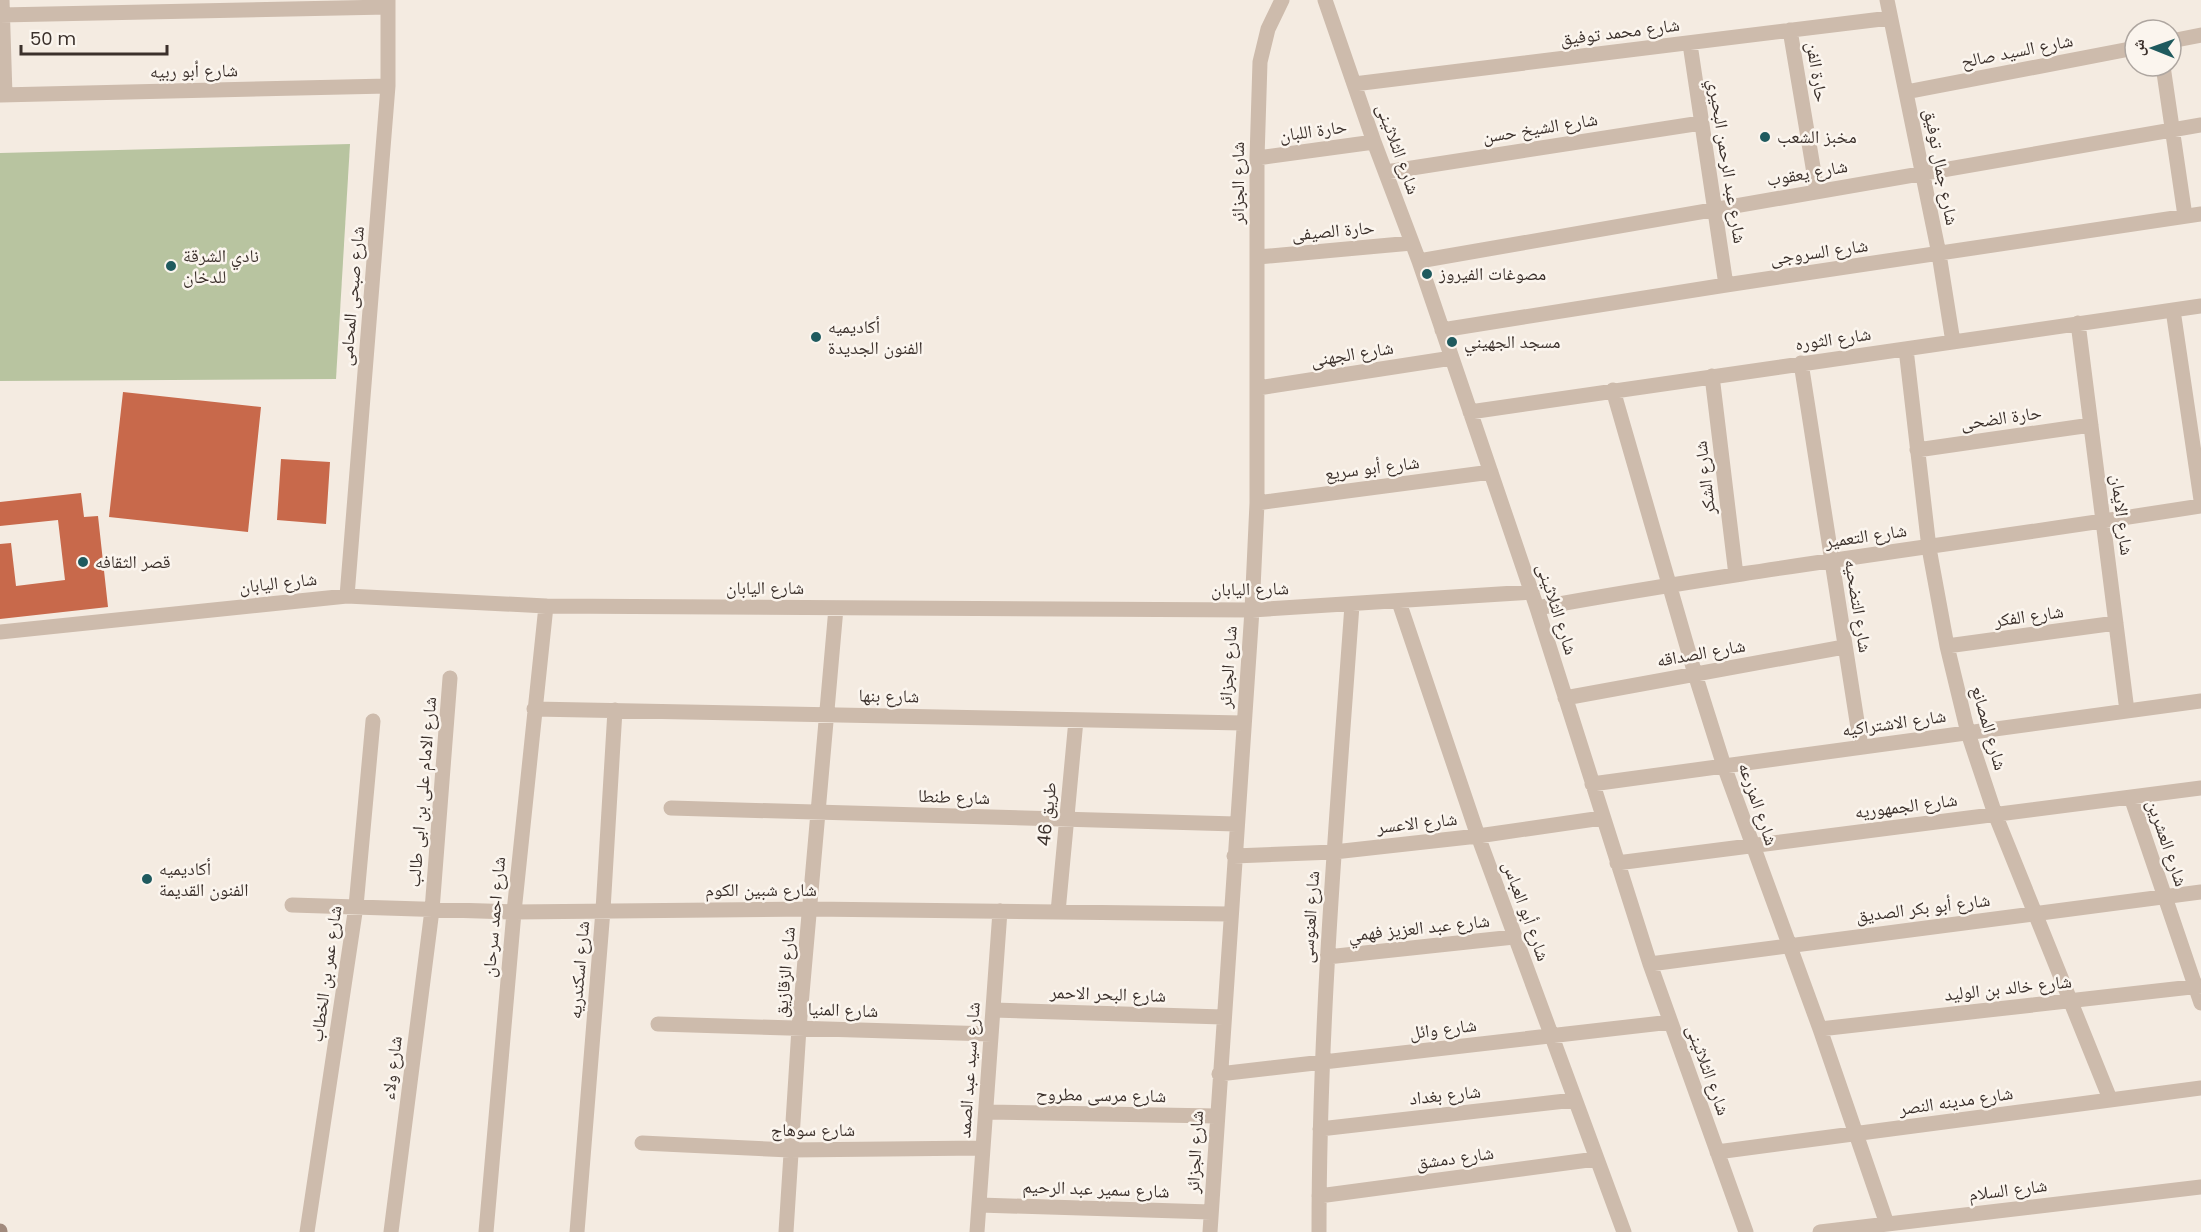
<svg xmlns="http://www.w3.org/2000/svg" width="2201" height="1232" font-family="Poppins,'Noto Naskh Arabic',sans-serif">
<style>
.green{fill:#b8c4a0}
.building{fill:#c8694b}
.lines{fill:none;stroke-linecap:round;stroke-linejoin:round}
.street{stroke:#cdbbac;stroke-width:15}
.secondary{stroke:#a18a7d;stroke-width:15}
.poi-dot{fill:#1f5a5e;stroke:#fbf5ee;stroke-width:2}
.labels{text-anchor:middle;stroke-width:5;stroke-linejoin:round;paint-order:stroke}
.street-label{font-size:18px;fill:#3b302b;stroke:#fbf5ee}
.poi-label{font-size:18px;fill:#3b302b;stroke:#fbf5ee;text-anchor:start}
</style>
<rect width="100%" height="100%" fill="#f4ebe1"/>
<path class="green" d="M350,144L336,379L0,381V153Z"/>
<path class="building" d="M123,392L261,407L248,532L109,517Z
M281,459L330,462L326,524L277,520Z
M81,493L84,517L98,516L108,607L0,619V544L11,543L16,586L65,580L58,520L0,526V502Z"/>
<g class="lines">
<path class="street" d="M2,0L5,95
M1325,0L1374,142L1419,261L1537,608L1650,964L1746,1232
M1887,0L1939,254L1953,342
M0,15L388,7
M1790,30L1817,191
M2171,41L2201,35
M1690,44L1726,285
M2163,66L2185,216
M1354,84L1890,18
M1906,92L2135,48
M0,95L388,86
M1257,158L1374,142
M1386,172L1701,123
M1258,257L1412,243
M1419,261L2201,125
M2173,310L2201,500
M2078,323L2127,711
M1442,330L1726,285L2201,214
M1906,349L1929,548L1947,646L1968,733L1995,814L2110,1099
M1801,363L1861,747
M1712,376L1736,575
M1258,388L1452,358
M1613,390L1695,674L1724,766L1820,1029L1887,1224
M1470,412L2201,306
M1917,450L2091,425
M1257,503L1491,472
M347,596L388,86V0
M1399,602L1478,836L1624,1232
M1537,608C1757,568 1980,541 2201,506
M0,632L347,596L546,606L1252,610L1532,592
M1947,646L2116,623
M1565,698L1844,647
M534,709L1243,723
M1592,784L2201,701
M2131,797L2201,1003
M671,808L1236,824
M1234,856L1334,852L1478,836L1602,818
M1617,863L2201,788
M292,905L514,912L811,909L1230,914
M1058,912L1076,720
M1327,957L1514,937
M1650,964L2201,892
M993,1010L1223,1017
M658,1024L991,1034
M1820,1029L2201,986
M1219,1074L1671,1022
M986,1112L1216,1116
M1320,1129L1574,1100
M642,1143L790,1150L983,1148
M1717,1152L2201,1088
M1319,1196L1596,1159
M979,1205L1211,1212
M307,1232L356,906L373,721
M391,1232L432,910L450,678
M486,1232L514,912L546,606
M577,1232L603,910L615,710
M786,1232L799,1028L836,608
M977,1232L1000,911
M1210,1232L1252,610L1257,503V158L1260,62L1268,29L1282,0
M1319,1232C1319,1023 1337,814 1352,605
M1820,1232L2201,1187"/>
<path class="secondary" d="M0,1231V1232"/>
</g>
<g class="poi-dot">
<circle cx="1765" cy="137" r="6"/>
<circle cx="171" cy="266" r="6"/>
<circle cx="1427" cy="274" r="6"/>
<circle cx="816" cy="337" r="6"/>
<circle cx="1452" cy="342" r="6"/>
<circle cx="83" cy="562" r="6"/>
<circle cx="147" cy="879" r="6"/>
</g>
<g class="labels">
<g class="street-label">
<text transform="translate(1620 32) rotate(-7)" y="6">شارع محمد توفيق</text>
<text transform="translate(2017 51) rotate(-11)" y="6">شارع السيد صالح</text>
<text transform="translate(194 71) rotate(-1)" y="6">شارع أبو ربيه</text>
<text transform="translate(1817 72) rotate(81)" y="6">حارة الفن</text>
<text transform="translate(1540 128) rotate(-9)" y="6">شارع الشيخ حسن</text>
<text transform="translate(1313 131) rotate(-8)" y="6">حارة اللبان</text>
<text transform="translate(1398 149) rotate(70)" y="6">شارع الثلاثينى</text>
<text transform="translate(1727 161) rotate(81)" y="6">شارع عبد الرحمن البحيري</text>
<text transform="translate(1941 167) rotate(79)" y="6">شارع جمال توفيق</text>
<text transform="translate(1807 173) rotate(-10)" y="6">شارع يعقوب</text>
<text transform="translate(1238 183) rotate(-90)" y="6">شارع الجزائر</text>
<text transform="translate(1333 231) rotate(-5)" y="6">حارة الصيفى</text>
<text transform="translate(1819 252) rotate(-8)" y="6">شارع السروجى</text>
<text transform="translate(352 296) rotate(-85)" y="6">شارع صبحى المحامى</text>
<text transform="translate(1833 339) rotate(-8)" y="6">شارع الثوره</text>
<text transform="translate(1352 354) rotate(-9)" y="6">شارع الجهنى</text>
<text transform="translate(2001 418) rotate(-8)" y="6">حارة الضحى</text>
<text transform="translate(1372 468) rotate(-7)" y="6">شارع أبو سريع</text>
<text transform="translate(1705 478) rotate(-97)" y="6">شارع الشكر</text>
<text transform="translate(2122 515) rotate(83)" y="6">شارع الايمان</text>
<text transform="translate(1866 536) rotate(-8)" y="6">شارع التعمير</text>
<text transform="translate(278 583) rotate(-6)" y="6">شارع اليابان</text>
<text x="765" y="594">شارع اليابان</text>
<text transform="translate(1250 589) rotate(-1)" y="6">شارع اليابان</text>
<text transform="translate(1858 606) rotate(81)" y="6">شارع التضحيه</text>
<text transform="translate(1557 609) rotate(72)" y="6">شارع الثلاثينى</text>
<text transform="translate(2029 616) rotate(-8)" y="6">شارع الفكر</text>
<text transform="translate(1701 653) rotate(-10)" y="6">شارع الصداقه</text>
<text transform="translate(1228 667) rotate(-86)" y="6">شارع الجزائر</text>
<text transform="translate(889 696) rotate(1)" y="6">شارع بنها</text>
<text transform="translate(1894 723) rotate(-8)" y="6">شارع الاشتراكيه</text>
<text transform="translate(1989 728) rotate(74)" y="6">شارع المصانع</text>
<text transform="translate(422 792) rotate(-85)" y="6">شارع الامام على بن ابى طالب</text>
<text transform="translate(954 797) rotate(2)" y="6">شارع طنطا</text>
<text transform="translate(1758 804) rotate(71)" y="6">شارع المزرعه</text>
<text transform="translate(1906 806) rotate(-7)" y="6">شارع الجمهوريه</text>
<text transform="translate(1047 814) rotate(-84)" y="6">طريق 46</text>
<text transform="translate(1417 823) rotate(-6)" y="6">شارع الاعسر</text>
<text transform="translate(2167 843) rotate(71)" y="6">شارع العشرين</text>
<text x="761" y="896">شارع شبين الكوم</text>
<text transform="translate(1923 908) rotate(-7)" y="6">شارع أبو بكر الصديق</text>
<text transform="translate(1526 911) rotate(70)" y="6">شارع أبو العباس</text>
<text transform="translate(494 917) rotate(-85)" y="6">شارع احمد سرحان</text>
<text transform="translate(1310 917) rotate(-86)" y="6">شارع العنوسى</text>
<text transform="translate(1419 928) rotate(-6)" y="6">شارع عبد العزيز فهمي</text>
<text transform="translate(579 970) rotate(-85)" y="6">شارع اسكندريه</text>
<text transform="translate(785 972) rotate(-85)" y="6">شارع الزقازيق</text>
<text transform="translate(326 974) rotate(-82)" y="6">شارع عمر بن الخطاب</text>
<text transform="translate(2008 988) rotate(-6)" y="6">شارع خالد بن الوليد</text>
<text transform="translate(1108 994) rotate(2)" y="6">شارع البحر الاحمر</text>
<text transform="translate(843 1010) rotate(2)" y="6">شارع المنيا</text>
<text transform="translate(1443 1029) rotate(-7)" y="6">شارع وائل</text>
<text transform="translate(392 1068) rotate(-83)" y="6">شارع ولاء</text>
<text transform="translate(969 1070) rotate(-86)" y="6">شارع سيد عبد الصمد</text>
<text transform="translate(1708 1070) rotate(70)" y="6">شارع الثلاثينى</text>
<text transform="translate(1101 1095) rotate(1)" y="6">شارع مرسى مطروح</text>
<text transform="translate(1445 1095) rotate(-6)" y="6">شارع بغداد</text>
<text transform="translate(1956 1101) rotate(-8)" y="6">شارع مدينه النصر</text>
<text x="813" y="1136">شارع سوهاج</text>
<text transform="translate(1195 1152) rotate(-87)" y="6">شارع الجزائر</text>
<text transform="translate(1455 1158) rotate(-8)" y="6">شارع دمشق</text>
<text transform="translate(1096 1189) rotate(2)" y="6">شارع سمير عبد الرحيم</text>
<text transform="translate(2008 1190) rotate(-7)" y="6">شارع السلام</text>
</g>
<g class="poi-label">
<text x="1777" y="143">مخبز الشعب</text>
<text x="183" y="262">نادي الشرقة<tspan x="183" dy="21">للدخان</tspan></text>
<text x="1439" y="280">مصوغات الفيروز</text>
<text x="828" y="333">أكاديميه<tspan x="828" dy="21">الفنون الجديدة</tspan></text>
<text x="1464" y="348">مسجد الجهيني</text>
<text x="95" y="568">قصر الثقافه</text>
<text x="159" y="875">أكاديميه<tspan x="159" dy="21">الفنون القديمة</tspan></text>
</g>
</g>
<g transform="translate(2153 48) rotate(271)"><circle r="28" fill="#fbf5ee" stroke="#aea6a0" stroke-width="1.5"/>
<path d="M0-4.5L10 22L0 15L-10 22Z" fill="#1f5a5e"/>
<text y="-9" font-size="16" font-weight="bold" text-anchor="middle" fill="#3b302b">ش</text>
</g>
<path d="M21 45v9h146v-9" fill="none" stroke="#3b302b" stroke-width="3"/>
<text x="30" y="45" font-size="18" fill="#3b302b" stroke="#fbf5ee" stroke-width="4.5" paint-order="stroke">50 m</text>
</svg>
